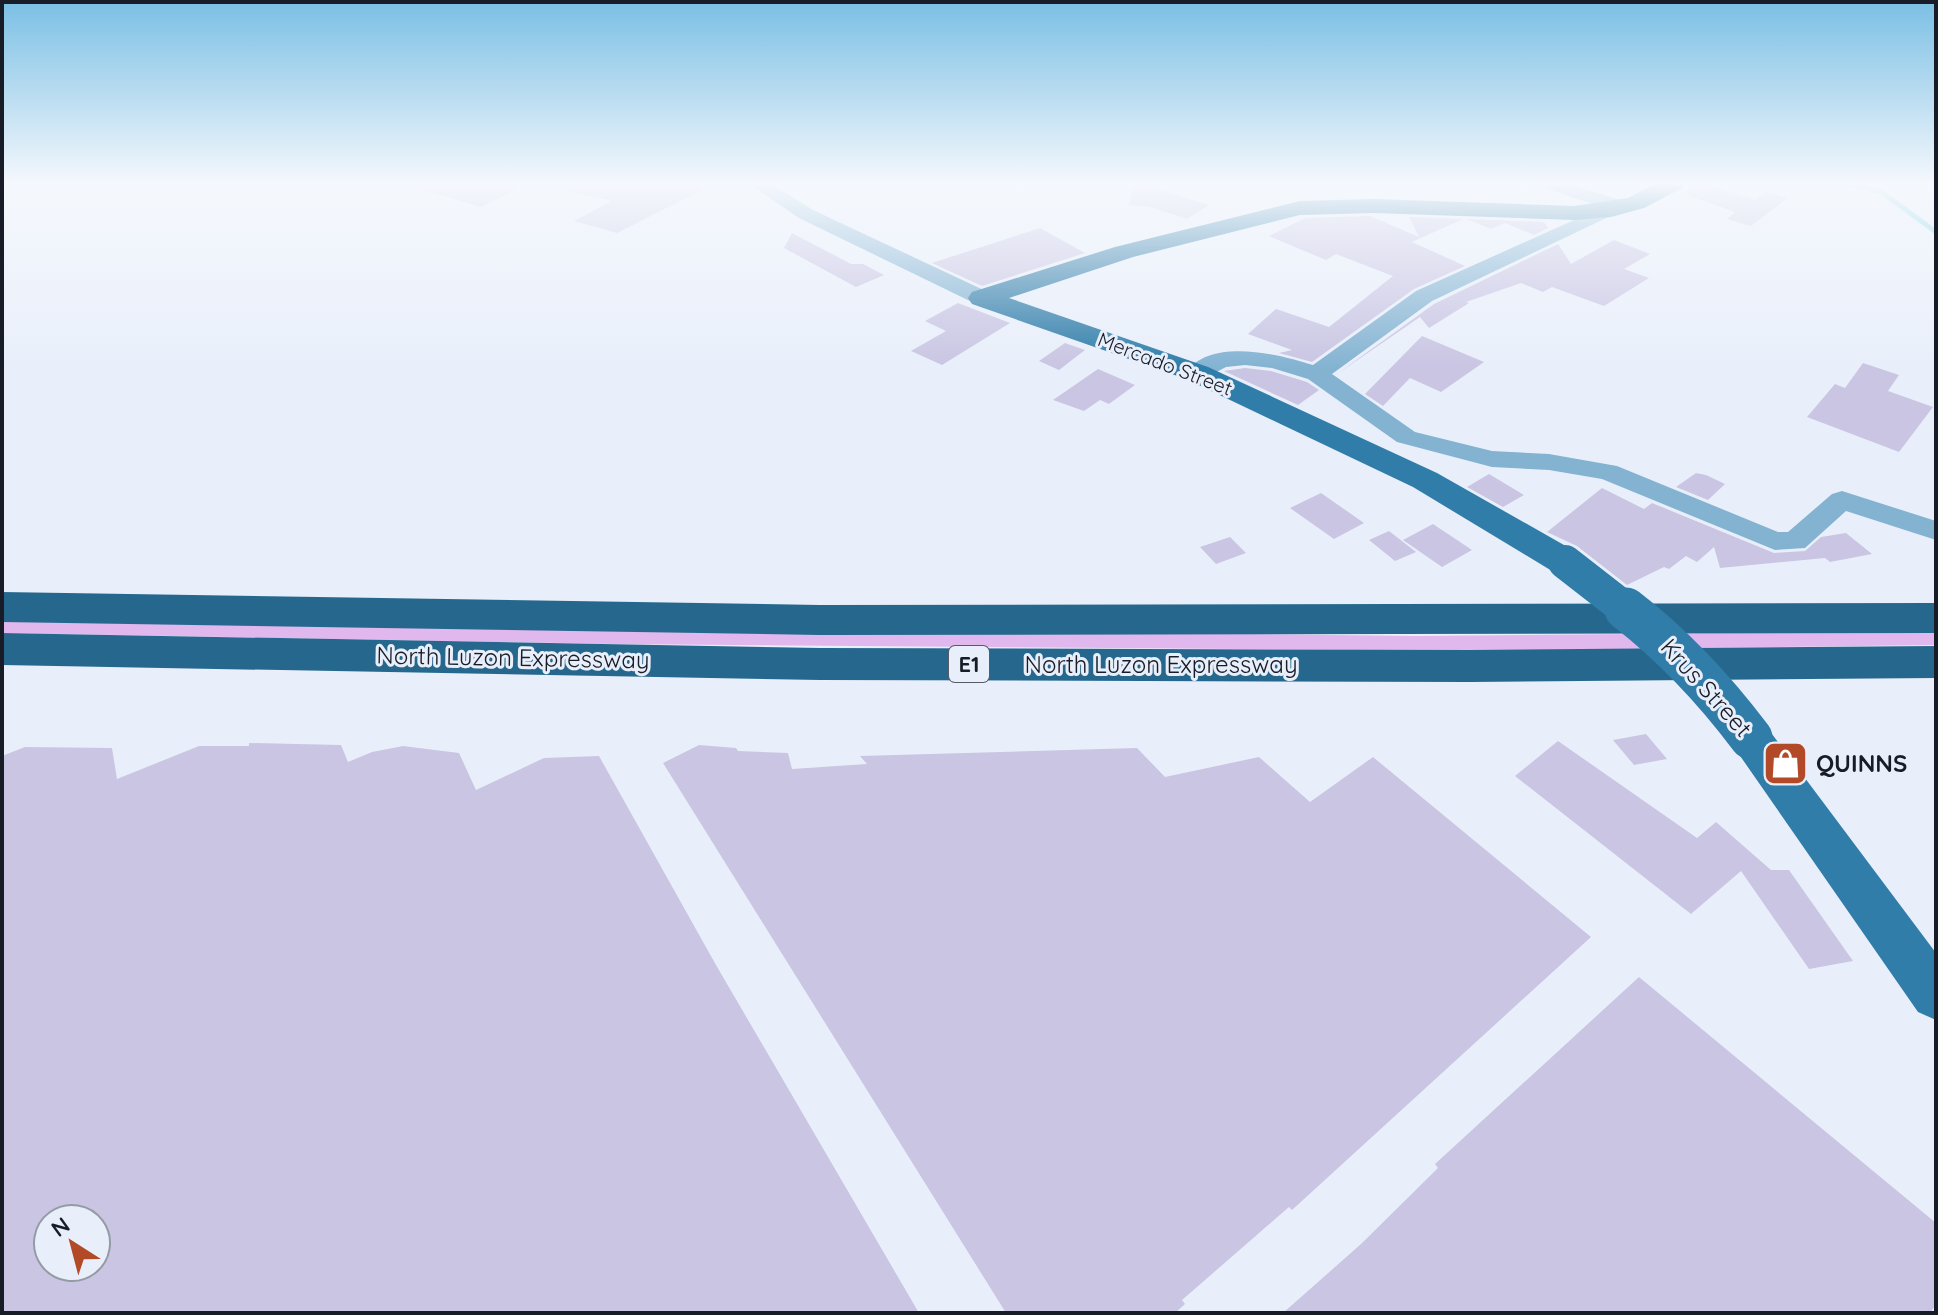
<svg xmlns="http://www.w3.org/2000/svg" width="1938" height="1315" font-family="Quicksand,sans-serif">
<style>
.green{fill:#e0b8ed}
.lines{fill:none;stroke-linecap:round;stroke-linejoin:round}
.stream{stroke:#76cfde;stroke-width:5}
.building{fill:#c9c5e3;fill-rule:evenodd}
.minor{fill:#84b3d2;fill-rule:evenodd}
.major{fill:#307da9;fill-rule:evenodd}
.highway{fill:#26688d;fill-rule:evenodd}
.major-bridge-far1{stroke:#307da9;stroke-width:34}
.major-bridge{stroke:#307da9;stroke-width:43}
.labels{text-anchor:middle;stroke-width:6;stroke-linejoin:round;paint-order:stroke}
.far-street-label{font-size:20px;fill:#171c26;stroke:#e9effa}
.shield{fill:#e9effa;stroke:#565b66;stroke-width:2}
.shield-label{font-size:22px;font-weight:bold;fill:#171c26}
.street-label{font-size:24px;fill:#171c26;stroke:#e9effa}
.poi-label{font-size:24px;font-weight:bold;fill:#171c26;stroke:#e9effa;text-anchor:start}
</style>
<rect width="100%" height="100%" fill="#e9effa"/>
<path class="green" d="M2,619L1416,636L1936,631V645L1476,651L612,644L2,633Z"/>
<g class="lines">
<path class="stream" d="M1845,183L1880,191L1936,232"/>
</g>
<path class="building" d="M418,183H529L481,207L417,188Z
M568,183H716L617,233L574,221L612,201L567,191Z
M1133,183H1139L1209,205L1187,219L1150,207L1129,205Z
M1691,183H1702L1755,200L1766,192L1788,198L1751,226L1727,219L1735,212L1687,195Z
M1370,216L1419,237L1409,217L1463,219L1412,242L1465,266L1414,289L1312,362L1279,353L1292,350L1248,334L1276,309L1329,327L1393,276L1336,254L1326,260L1269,236L1305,218Z
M1467,219L1544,222L1548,228L1534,235L1505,223L1491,229Z
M1040,228L1085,253L982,286L932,263Z
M792,233L851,264H863L884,275L856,287L784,248Z
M1614,240L1650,254L1624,269L1649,278L1604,306L1552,287L1543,292L1521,283L1466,302L1469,303L1429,328L1420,317L1337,374L1434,304L1558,244L1571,264Z
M958,303L1010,323L942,365L911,351L946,331L925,321Z
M1422,336L1484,362L1441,392L1410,378L1383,406L1365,394Z
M1065,343L1085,350L1059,370L1039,361Z
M1863,363L1899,375L1888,391L1933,407L1899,452L1807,417L1835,384L1845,388Z
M1245,368L1271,371L1307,382L1319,390L1298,405L1224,371Z
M1098,369L1135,385L1109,404L1100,400L1084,411L1053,400Z
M1696,473L1706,475L1725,484L1708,500L1676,487Z
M1489,474L1524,495L1503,507L1467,487Z
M1602,488L1644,509L1652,503L1774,553L1805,551L1821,537L1846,533L1872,554L1830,562L1825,558L1720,568L1714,547L1697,562L1686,556L1669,569L1664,567L1627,585L1577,546L1547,532Z
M1321,493L1364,523L1334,539L1290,508Z
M1433,524L1472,550L1442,567L1403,540Z
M1389,531L1416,552L1395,561L1369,540Z
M1230,537L1246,553L1216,564L1200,547Z
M1646,734L1667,759L1634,765L1613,740Z
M1558,741L1697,838L1716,822L1771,870H1789L1853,961L1809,969L1741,871L1691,914L1515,776Z
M249,743L341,745L348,762L372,752L403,746L459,753L476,790L544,758L599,756L716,965L919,1313H2V756L25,747L112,748L117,779L199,746H249ZM48,1219H96V1267H48Z
M699,745L736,748L738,751L788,753L792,769L867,764L860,756L1137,748L1165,777L1259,757L1310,802L1373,757L1591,937L1292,1210L1289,1207L1182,1300L1185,1304L1175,1313H1006L663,763Z
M1639,977L1936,1223V1304L1930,1313H1283L1361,1244L1438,1168L1435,1164Z"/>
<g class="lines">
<path class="minor" d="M748,183H770L813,210L990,293L993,298L982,305L974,303L799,218Z
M1539,183H1566L1630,203L1633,207L1630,211L1619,212L1432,301L1332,374L1415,432L1492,451L1549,454L1617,466L1778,532H1788L1832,494L1842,491L1936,521V540L1846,511L1805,548L1775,550L1602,479L1549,470L1492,467L1397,442L1308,379L1272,368L1245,365L1226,367L1205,378H1189L1185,373C1211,337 1278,354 1313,365L1416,291L1603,207L1541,187Z"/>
<path class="major" d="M1657,183H1686L1682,188L1644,208L1611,217L1574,220L1374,213L1300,215L1133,257L1009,298L1208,367L1437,473L1578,553L1583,562L1578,571L1565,574L1552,571L1413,487L1186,379L972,304L968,298L972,292L1115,247L1300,201L1374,199L1574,206L1628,198Z
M1751,721L1766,726L1936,953V1020L1918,1012L1736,750L1730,738L1736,726Z"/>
<path class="highway" d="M2,592L820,605L1936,603V633L820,635L2,622Z
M2,633L820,648L1470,650L1936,646V678L1470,682L820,680L2,665Z"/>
<path class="major-bridge-far1" d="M1565,562L1628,611"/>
<path class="major-bridge" d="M1626,609C1674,646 1714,689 1751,738"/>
</g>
<linearGradient id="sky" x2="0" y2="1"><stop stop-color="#7abfe4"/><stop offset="0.5" stop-color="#f5f8fd"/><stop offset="1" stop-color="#f5f8fd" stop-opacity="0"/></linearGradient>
<rect width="1938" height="367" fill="url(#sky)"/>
<defs>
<symbol id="shop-square" viewBox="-11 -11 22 22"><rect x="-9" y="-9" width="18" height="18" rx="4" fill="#b24a27" stroke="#e9effa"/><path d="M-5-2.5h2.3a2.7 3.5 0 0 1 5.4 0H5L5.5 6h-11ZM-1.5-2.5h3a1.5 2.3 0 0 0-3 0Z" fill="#fff"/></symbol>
</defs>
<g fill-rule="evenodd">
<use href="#shop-square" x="1760" y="738" width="51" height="51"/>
</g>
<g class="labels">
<g class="far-street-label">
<text transform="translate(1165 364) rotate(21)" y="7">Mercado Street</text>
</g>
<rect class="shield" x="949" y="646" width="40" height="36" rx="6"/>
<g class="shield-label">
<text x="969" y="672">E1</text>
</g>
<g class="street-label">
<text transform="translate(513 658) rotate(1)" y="8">North Luzon Expressway</text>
<text x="1161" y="673">North Luzon Expressway</text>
<text transform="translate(1706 688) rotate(48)" y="8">Krus Street</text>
</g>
<g class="poi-label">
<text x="1816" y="772">QUINNS</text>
</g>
</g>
<rect width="1938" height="1315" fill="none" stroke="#171c26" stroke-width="8"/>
<g transform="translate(72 1243) rotate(324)"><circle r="38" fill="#e9effa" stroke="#959ba5" stroke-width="2"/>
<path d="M0-6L14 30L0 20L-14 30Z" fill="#b24a27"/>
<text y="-12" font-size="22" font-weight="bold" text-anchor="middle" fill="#171c26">N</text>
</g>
</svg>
